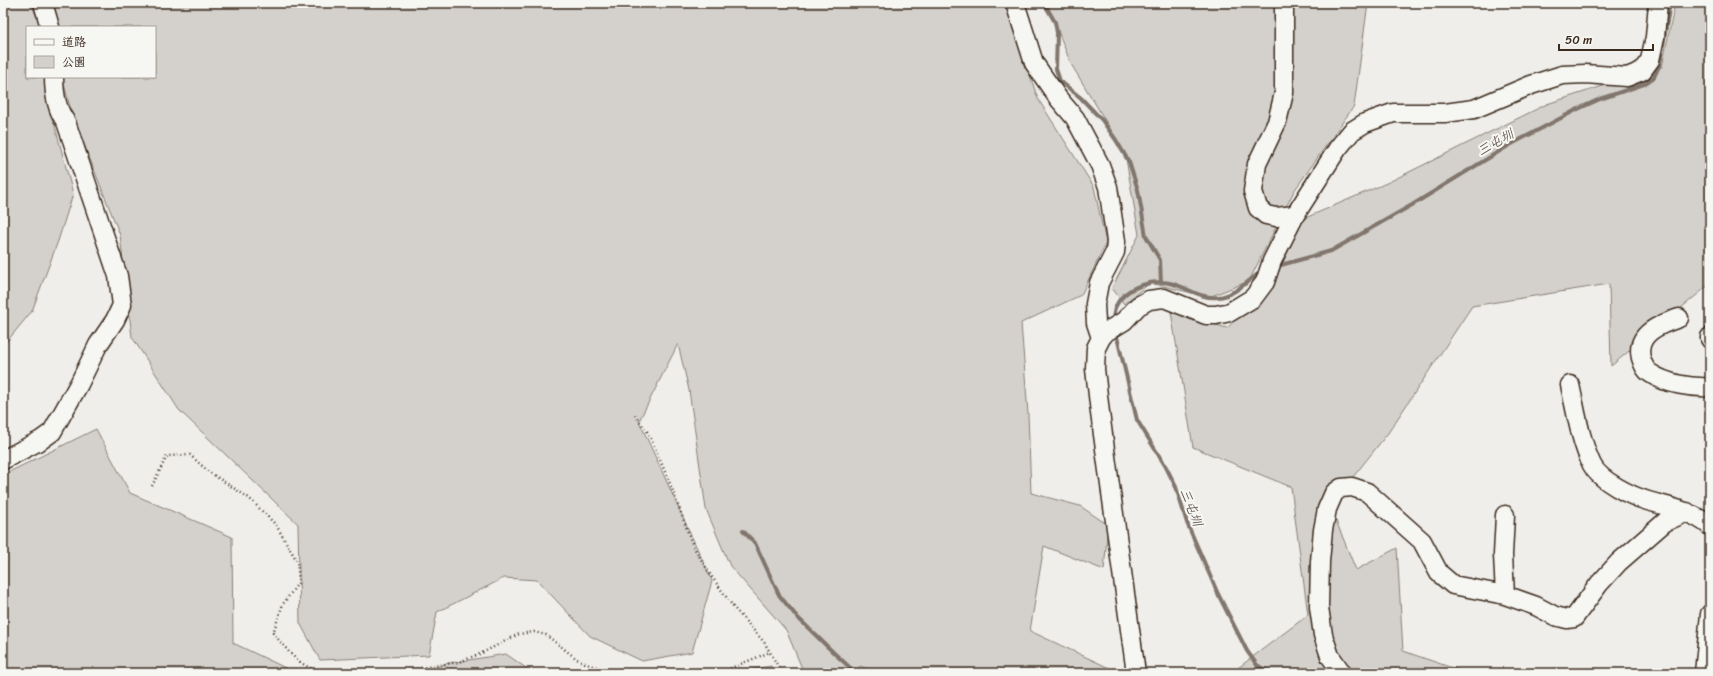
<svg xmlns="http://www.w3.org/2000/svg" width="1713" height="676" font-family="Sriracha,'LXGW WenKai TC',sans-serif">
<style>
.green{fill:#d4d1cc;stroke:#887e75}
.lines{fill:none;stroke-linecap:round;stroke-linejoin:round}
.stream{stroke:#81766d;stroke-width:4}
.minor-casing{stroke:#3b2a1e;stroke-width:21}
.path{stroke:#3b2a1e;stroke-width:2.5;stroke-dasharray:1 3;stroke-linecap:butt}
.minor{stroke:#f6f6f2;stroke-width:18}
.labels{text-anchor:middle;stroke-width:4;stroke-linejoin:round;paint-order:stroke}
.water-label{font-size:13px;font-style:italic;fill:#64564c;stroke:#f6f6f2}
</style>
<rect width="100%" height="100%" fill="#efeeea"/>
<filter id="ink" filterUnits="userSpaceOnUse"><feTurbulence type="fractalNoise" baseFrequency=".025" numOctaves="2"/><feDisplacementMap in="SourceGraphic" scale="8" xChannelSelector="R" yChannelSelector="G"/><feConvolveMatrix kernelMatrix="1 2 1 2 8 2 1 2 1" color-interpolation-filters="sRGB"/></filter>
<g filter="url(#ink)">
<path class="green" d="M3,3H31L41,27H27V77H46L47,96L73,194L58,241L32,311L3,346Z
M53,3H1005L1038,99L1094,187L1106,243L1081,295L1021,323L1028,414L1031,493L1080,506L1108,525L1104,570L1044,546L1030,631L1120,673H878L860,666L857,673H804L786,630L730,566L706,509L689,390L678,344L639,421L712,581L692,652L642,661L590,636L537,580L504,578L437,612L429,655L320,660L300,623L298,524L179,410L132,337L120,235L72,114L62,77H155V27H56Z
M1047,3H1368L1354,106L1294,191L1249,281L1209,297L1150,283L1124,304L1112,288L1139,235L1125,153L1071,64Z
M1675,3H1710V284L1611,366L1609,284L1472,306L1388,433L1330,506L1356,570L1397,548L1403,651L1467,673H1236L1234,671L1308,615L1291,487L1193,447L1171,312L1227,328L1273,284L1303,219L1389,182L1547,104L1662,67Z
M96,429L130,493L232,537L233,643L296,673H3V475Z
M506,654L533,673H421L444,664Z
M771,666L773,673H729Z"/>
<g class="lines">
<path class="stream" d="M1044,3L1055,22L1057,33L1056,69L1060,81L1081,98L1102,120L1116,140L1129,162L1138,190L1146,236L1160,260L1161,283
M1281,265L1331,251L1412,205L1508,146L1578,109L1600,99L1644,84L1654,77L1660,64L1670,3
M1113,318C1114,314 1114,309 1116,306C1125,286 1155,278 1174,284C1189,289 1202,299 1218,297C1233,296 1247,282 1259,273
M1117,337L1137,420L1166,467L1176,487L1187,523L1218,594L1247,651L1257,665L1270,673
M743,531L755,543L779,595L797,617L834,653L856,673"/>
<defs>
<path id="minor" d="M43,3L50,27
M1015,3L1034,63L1058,98L1075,118L1100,165L1108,187L1116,241L1115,252L1099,283L1095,304L1096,323L1101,338
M1284,3V93L1277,122L1257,164L1253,191L1258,208L1266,215L1276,217L1295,215
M1679,318C1661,324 1635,333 1641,358C1643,364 1645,370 1650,373C1666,384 1691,388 1710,387
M1710,337V339
M1570,385C1576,411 1580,440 1592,465C1600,481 1631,496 1648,501C1669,507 1692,511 1710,526
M3,460L41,440L52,432L79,384L98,345L115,320L122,305L118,276L66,122C56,109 54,93 54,77
M1505,595L1503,555L1505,515
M1136,673L1100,413L1095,369L1096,348L1101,338L1106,332L1124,321L1138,306L1149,300L1164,298L1206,315H1216L1230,312L1253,298L1265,282L1272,261L1295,215L1338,148L1352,131L1365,123L1393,113H1445L1474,109L1531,85L1562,75L1585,74L1627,77L1642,71L1650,60L1655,37L1658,3
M1342,673L1330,656L1323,635L1319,607L1320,561L1323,530L1327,509L1334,493L1341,488L1352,487L1367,492L1422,541L1439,573L1453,585L1505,595L1536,606L1555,616L1567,619L1574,618L1599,584L1619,562L1665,522L1687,512
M1704,673L1710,614"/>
</defs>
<use href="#minor" class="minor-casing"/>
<path class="path" d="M635,415L649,434L671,486L693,546L712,577L734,608L764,642L782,673
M152,486L167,456L190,455L209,472L249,498L276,525L297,561L299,582L283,604L273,633C290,653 299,668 327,673
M389,673L459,662L482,653L519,634L534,632L546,635L577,659L589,665L618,673
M719,673L770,652"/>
<use href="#minor" class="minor"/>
</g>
</g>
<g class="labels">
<g class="water-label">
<text transform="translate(1495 142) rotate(-30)" y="5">三屯圳</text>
<text transform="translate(1192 507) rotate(69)" y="5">三屯圳</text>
</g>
</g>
<rect width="1713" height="676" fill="none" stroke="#f6f6f2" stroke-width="16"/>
<rect x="8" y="8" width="1697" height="660" fill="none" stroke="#3b2a1e" stroke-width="1.5" filter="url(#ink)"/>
<rect x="26" y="26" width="130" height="52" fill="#f6f6f2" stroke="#aba49d"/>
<rect x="34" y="39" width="20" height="6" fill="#f6f6f2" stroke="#aba49d"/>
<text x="62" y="46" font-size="12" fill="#3b2a1e">道路</text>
<rect x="34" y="56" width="20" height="12" fill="#d4d1cc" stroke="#aba49d"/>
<text x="62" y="66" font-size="12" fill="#3b2a1e">公園</text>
<path d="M1559 44v6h94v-6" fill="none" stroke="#3b2a1e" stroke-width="2"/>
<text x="1565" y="44" font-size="12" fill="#3b2a1e" stroke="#f6f6f2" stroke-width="3" paint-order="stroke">50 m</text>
</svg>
